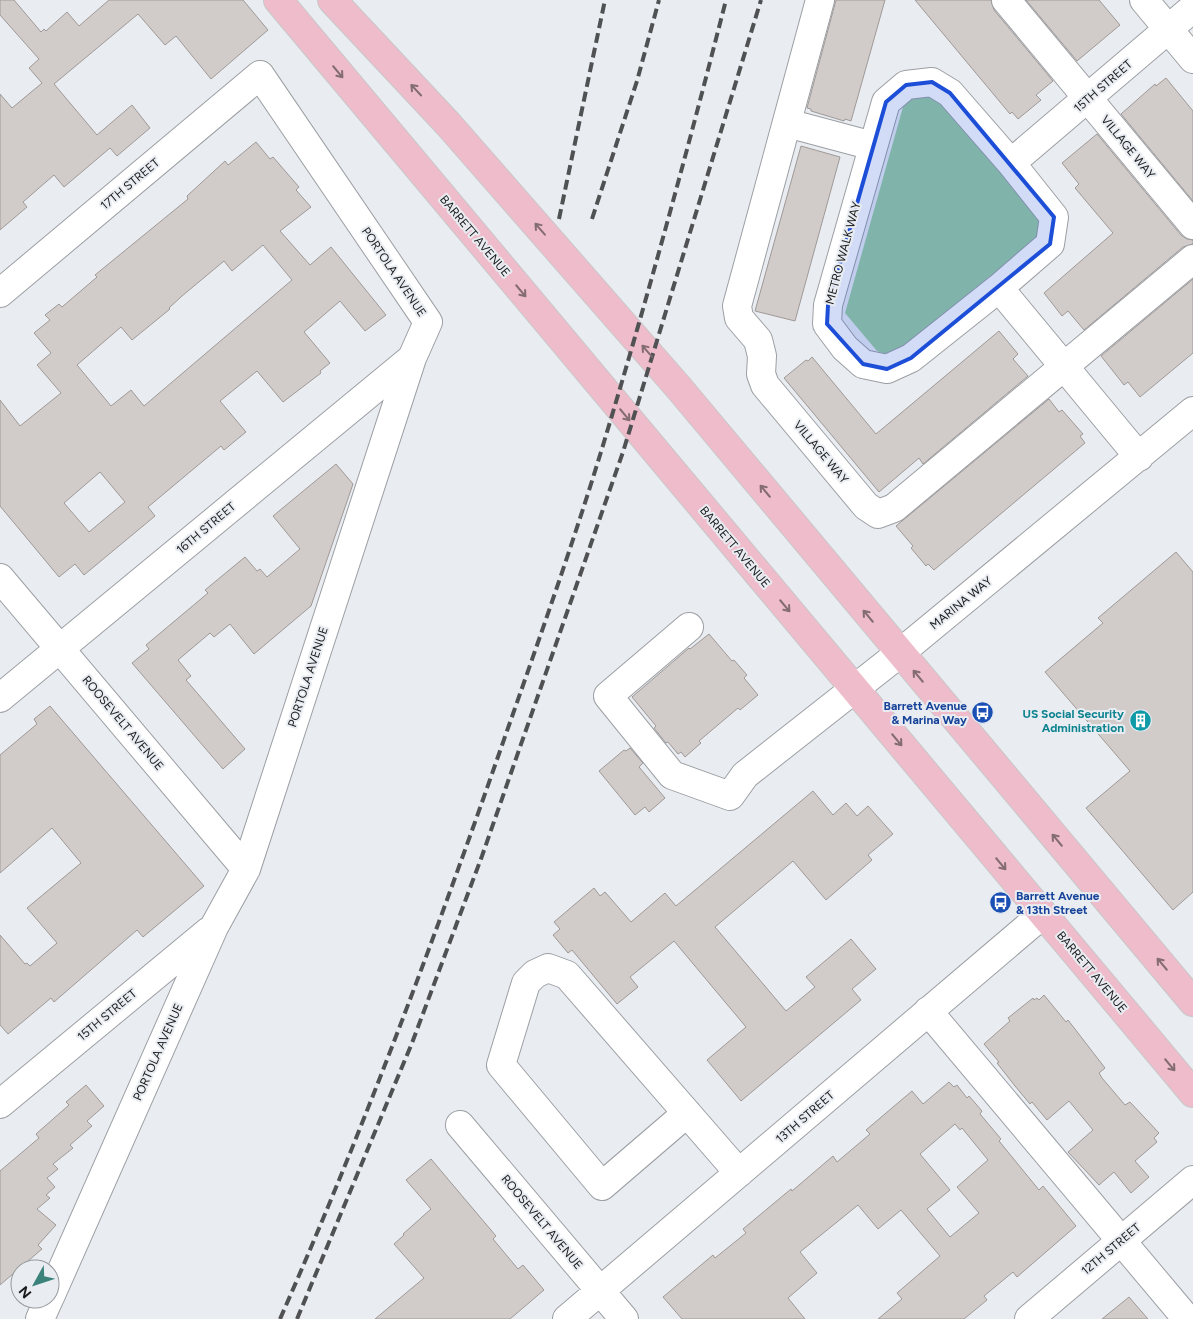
<svg xmlns="http://www.w3.org/2000/svg" width="1193" height="1319" font-family="Figtree,sans-serif">
<style>
.green{fill:#99cda0}
.building{fill:#d1cbc9;stroke:#9f9997;fill-rule:evenodd}
.lines{fill:none;stroke-linecap:round;stroke-linejoin:round}
.minor-casing{stroke:#9c9fa3;stroke-width:30}
.major-casing{stroke:#c8c8c9;stroke-width:30}
.minor{stroke:#fff;stroke-width:28}
.major{stroke:#eebcca;stroke-width:28}
.rail{stroke:#505153;stroke-width:4;stroke-dasharray:10 5;stroke-linecap:butt}
.oneway{stroke:#846c73}
.marked{fill:#1d4ed8;fill-opacity:0.2;stroke:#1d4ed8;stroke-width:4;stroke-linejoin:round}
.labels{text-anchor:middle;stroke-width:4;stroke-linejoin:round;paint-order:stroke}
.street-label{font-size:12px;fill:#1a1b1c;stroke:#e9edf2}
.transit-label{font-size:12px;font-weight:bold;fill:#164399;stroke:#e9edf2;text-anchor:end}
.culture-label{font-size:12px;font-weight:bold;fill:#0d838f;stroke:#e9edf2;text-anchor:end}
</style>
<rect width="100%" height="100%" fill="#e9edf2"/>
<path class="green" d="M929,93L941,100L1039,217V229L1035,240L891,356L877,351L845,313L903,107L914,95Z"/>
<path class="building" d="M0,0H14L41,32L44,29L46,31L67,12L79,26L109,0H243L268,30L211,79L176,36L165,45L138,14L54,84L97,135L132,105L150,128L117,156L110,148L64,187L54,175L23,202L27,207L0,230V94L12,108L42,83L29,68L39,59L0,15Z
M836,0H885L851,121L845,119L844,121L811,111V109L807,108Z
M915,0H991L994,10L1053,81L1036,95L1041,100L1018,119L1012,112L1010,114Z
M1026,0H1099L1120,25L1077,61Z
M1166,78L1193,111V201L1121,114L1155,84L1156,86Z
M1097,134L1181,235L1187,239L1193,240V244L1183,247L1084,330L1068,311L1062,316L1044,293L1113,233L1075,188L1079,184L1062,163Z
M256,142L270,159L273,157L299,187L296,190L311,207L280,231L310,265L331,247L386,315L365,331L340,301L304,332L330,363L320,371L321,373L283,402L257,371L220,401L246,432L224,450L221,446L148,507L155,516L84,575L75,564L59,577L0,506V400L20,426L61,393L37,365L51,353L34,333L50,320L45,315L59,304L62,307L97,277L95,275L188,199L187,196L225,161L228,165ZM263,245L292,280L144,406L131,390L111,406L77,365L121,327L132,340L170,309L169,308L182,296L224,261L232,271ZM100,472L125,502L89,532L64,503Z
M801,146L840,157L795,321L755,311Z
M1193,279V353L1140,397L1128,382L1124,385L1101,356Z
M999,331L1018,354L1013,359L1028,376L923,464L919,458L879,492L784,378L806,360L808,361L812,357L876,434Z
M1049,399L1059,412L1062,410L1083,434L1080,436L1085,443L934,570L928,564L926,566L911,548L913,546L896,526Z
M336,464L353,484L311,606L254,654L230,624L214,637L210,633L178,660L191,676L186,680L245,749L223,769L132,663L149,649L146,645L208,593L205,590L245,557L257,571L260,569L267,577L300,549L273,516Z
M1176,552L1193,572V892L1173,910L1086,808L1130,771L1045,672L1103,623L1098,618Z
M709,634L732,661L734,660L747,675L744,678L758,695L740,710L738,708L699,741L701,743L685,757L681,752L678,754L668,742L666,743L654,728L656,726L632,697L689,648L690,649Z
M50,706L204,886L143,937L137,930L54,1002L51,998L8,1034L0,1025V935L25,964L27,963L30,966L57,943L27,908L81,863L52,828L0,873V755L37,724L34,719Z
M630,748L643,763L639,767L665,798L649,812L645,807L635,815L599,771L624,750L626,751Z
M813,791L833,815L846,803L857,816L868,806L893,834L868,855L872,860L826,900L793,861L715,927L786,1011L815,987L806,977L851,939L876,969L852,989L861,1000L741,1101L707,1060L746,1027L674,941L630,977L638,987L617,1004L572,950L568,953L553,935L560,929L554,922L594,888L600,896L605,892L631,922L665,893L676,906Z
M1044,995L1066,1022L1068,1020L1105,1068L1099,1073L1102,1078L1125,1105L1130,1102L1159,1133L1154,1138L1157,1142L1135,1161L1149,1177L1131,1193L1114,1172L1099,1185L1068,1152L1093,1130L1069,1101L1047,1120L1032,1102L1030,1104L1015,1086L997,1063L999,1062L984,1044L1010,1021L1008,1018L1033,998L1034,1000L1037,998L1039,1000Z
M949,1082L954,1087L957,1085L967,1098L969,1096L982,1111L980,1114L1001,1139L999,1141L1039,1190L1043,1186L1076,1226L1017,1277L1013,1272L984,1296L987,1300L964,1319H878L902,1299L897,1293L940,1256L901,1210L878,1229L858,1205L800,1252L817,1273L788,1298L805,1319H682L663,1297L713,1255L715,1258L746,1233L743,1229L791,1189L792,1191L833,1156L837,1162L870,1134L866,1130L912,1091L923,1104ZM955,1124L960,1130L962,1128L988,1160L957,1187L979,1213L950,1237L927,1209L950,1190L920,1154Z
M86,1085L104,1106L87,1121L92,1126L70,1145L73,1148L53,1164L58,1169L47,1178L55,1187L46,1195L50,1198L37,1209L56,1225L38,1245L42,1249L0,1285V1171L39,1138L36,1134L69,1105L66,1102Z
M431,1159L496,1236L493,1239L518,1269L523,1265L544,1290L510,1319H375L424,1278L394,1244L404,1235L403,1234L431,1209L406,1180Z
M1129,1297L1148,1319H1102Z"/>
<g class="lines">
<defs>
<path id="minor" d="M820,0L737,306L739,318L758,340L762,356L761,374L765,385L866,506L878,514L894,508L1193,259
M1006,0L1193,225
M1144,0L1193,59
M932,82L950,93L1011,163L1054,217L1050,244L999,288L911,358L887,369L863,364L845,348L827,324L828,305L886,102L906,85Z
M787,123L873,146
M1011,163L1193,8
M999,288L1139,457
M0,293L260,75L428,322L412,358L246,869L214,927L50,1297
M0,578L246,869
M689,627L608,696L672,775L730,796L745,775L900,653L1193,411
M0,698L412,358
M928,1011L1187,1319
M0,1104L209,931
M687,1113L602,1186L501,1065L526,983L535,974L548,968L567,975L739,1173
M460,1125L624,1319
M40,1319L49,1299
M567,1319L1043,914
M1029,1319L1193,1180"/>
<path id="major" d="M278,0L1193,1093
M332,0L449,125L679,388L1193,1002"/>
</defs>
<use href="#minor" class="minor-casing"/>
<use href="#major" class="major-casing"/>
<use href="#minor" class="minor"/>
<use href="#major" class="major"/>
<path class="rail" d="M559,219L605,0
M592,219L637,81L659,0
M280,1319C362,1133 433,943 500,751C537,645 575,539 607,432C650,289 689,145 726,0
M297,1319L412,1043L482,856L623,452L761,0"/>
</g>
<defs><path id="oneway-shaft" d="M-6 0H5M1.5-3L5.5 0L1.5 3" fill="none" stroke-width="1.6" stroke-linecap="round" stroke-linejoin="round" transform="scale(1.25)"/></defs>
<g class="oneway">
<use href="#oneway-shaft" transform="translate(338 72) rotate(50)"/>
<use href="#oneway-shaft" transform="translate(416 90) rotate(-133)"/>
<use href="#oneway-shaft" transform="translate(540 229) rotate(-131)"/>
<use href="#oneway-shaft" transform="translate(521 291) rotate(50)"/>
<use href="#oneway-shaft" transform="translate(647 351) rotate(-131)"/>
<use href="#oneway-shaft" transform="translate(625 415) rotate(50)"/>
<use href="#oneway-shaft" transform="translate(765 491) rotate(-130)"/>
<use href="#oneway-shaft" transform="translate(785 606) rotate(50)"/>
<use href="#oneway-shaft" transform="translate(868 616) rotate(-130)"/>
<use href="#oneway-shaft" transform="translate(918 676) rotate(-130)"/>
<use href="#oneway-shaft" transform="translate(897 740) rotate(50)"/>
<use href="#oneway-shaft" transform="translate(1057 840) rotate(-130)"/>
<use href="#oneway-shaft" transform="translate(1001 864) rotate(50)"/>
<use href="#oneway-shaft" transform="translate(1162 964) rotate(-130)"/>
<use href="#oneway-shaft" transform="translate(1170 1065) rotate(50)"/>
</g>
<path class="marked" d="M932,82L950,93L1054,217L1050,244L911,358L887,369L863,364L827,324L828,305L886,102L906,85Z"/>
<defs>
<symbol id="bus-disc" viewBox="-11 -11 22 22"><circle r="9.5" fill="#1a4fb4" stroke="#e9edf2"/><path d="M-5-6H5V4H4V6H2V4H-2V6H-4V4H-5ZM-3.5-4V0h7V-4ZM-3.5 1.2v1.5H-2V1.2ZM2 1.2v1.5H3.5V1.2Z" fill="#fff"/></symbol>
<symbol id="building-disc" viewBox="-11 -11 22 22"><circle r="9.5" fill="#0f9aa8" stroke="#e9edf2"/><path d="M-4-6H4V6H1V3H-1V6H-4ZM-2.5-4.3h1.7v1.8h-1.7ZM.8-4.3h1.7v1.8H.8ZM-2.5-1h1.7V.8h-1.7ZM.8-1h1.7V.8H.8Z" fill="#fff"/></symbol>
</defs>
<g fill-rule="evenodd">
<use href="#bus-disc" x="970" y="700" width="25" height="25"/>
<use href="#building-disc" x="1128" y="708" width="25" height="25"/>
<use href="#bus-disc" x="988" y="890" width="25" height="25"/>
</g>
<g class="labels">
<g class="street-label">
<text transform="translate(1103 86) rotate(-41)" y="4">15TH STREET</text>
<text transform="translate(1128 147) rotate(51)" y="4">VILLAGE WAY</text>
<text transform="translate(130 184) rotate(-40)" y="4">17TH STREET</text>
<text transform="translate(475 236) rotate(50)" y="4">BARRETT AVENUE</text>
<text transform="translate(843 253) rotate(-75)" y="4">METRO WALK WAY</text>
<text transform="translate(394 272) rotate(56)" y="4">PORTOLA AVENUE</text>
<text transform="translate(821 452) rotate(50)" y="4">VILLAGE WAY</text>
<text transform="translate(206 528) rotate(-40)" y="4">16TH STREET</text>
<text transform="translate(735 547) rotate(50)" y="4">BARRETT AVENUE</text>
<text transform="translate(961 603) rotate(-39)" y="4">MARINA WAY</text>
<text transform="translate(308 677) rotate(-72)" y="4">PORTOLA AVENUE</text>
<text transform="translate(123 723) rotate(50)" y="4">ROOSEVELT AVENUE</text>
<text transform="translate(1092 972) rotate(50)" y="4">BARRETT AVENUE</text>
<text transform="translate(107 1015) rotate(-40)" y="4">15TH STREET</text>
<text transform="translate(158 1052) rotate(-66)" y="4">PORTOLA AVENUE</text>
<text transform="translate(805 1117) rotate(-41)" y="4">13TH STREET</text>
<text transform="translate(542 1222) rotate(50)" y="4">ROOSEVELT AVENUE</text>
<text transform="translate(1111 1249) rotate(-40)" y="4">12TH STREET</text>
</g>
<g class="transit-label">
<text x="967" y="710">Barrett Avenue<tspan x="967" dy="14">&amp; Marina Way</tspan></text>
<text x="1016" y="900" text-anchor="start">Barrett Avenue<tspan x="1016" dy="14">&amp; 13th Street</tspan></text>
</g>
<g class="culture-label">
<text x="1124" y="718">US Social Security<tspan x="1124" dy="14">Administration</tspan></text>
</g>
</g>
<g transform="translate(35 1284) rotate(230)"><circle r="24" fill="#e9edf2" stroke="#96999c"/>
<path d="M0-4L9 19L0 12L-9 19Z" fill="#3b827a"/>
<text y="-8" font-size="14" font-weight="bold" text-anchor="middle" fill="#1a1b1c">N</text>
</g>
</svg>
